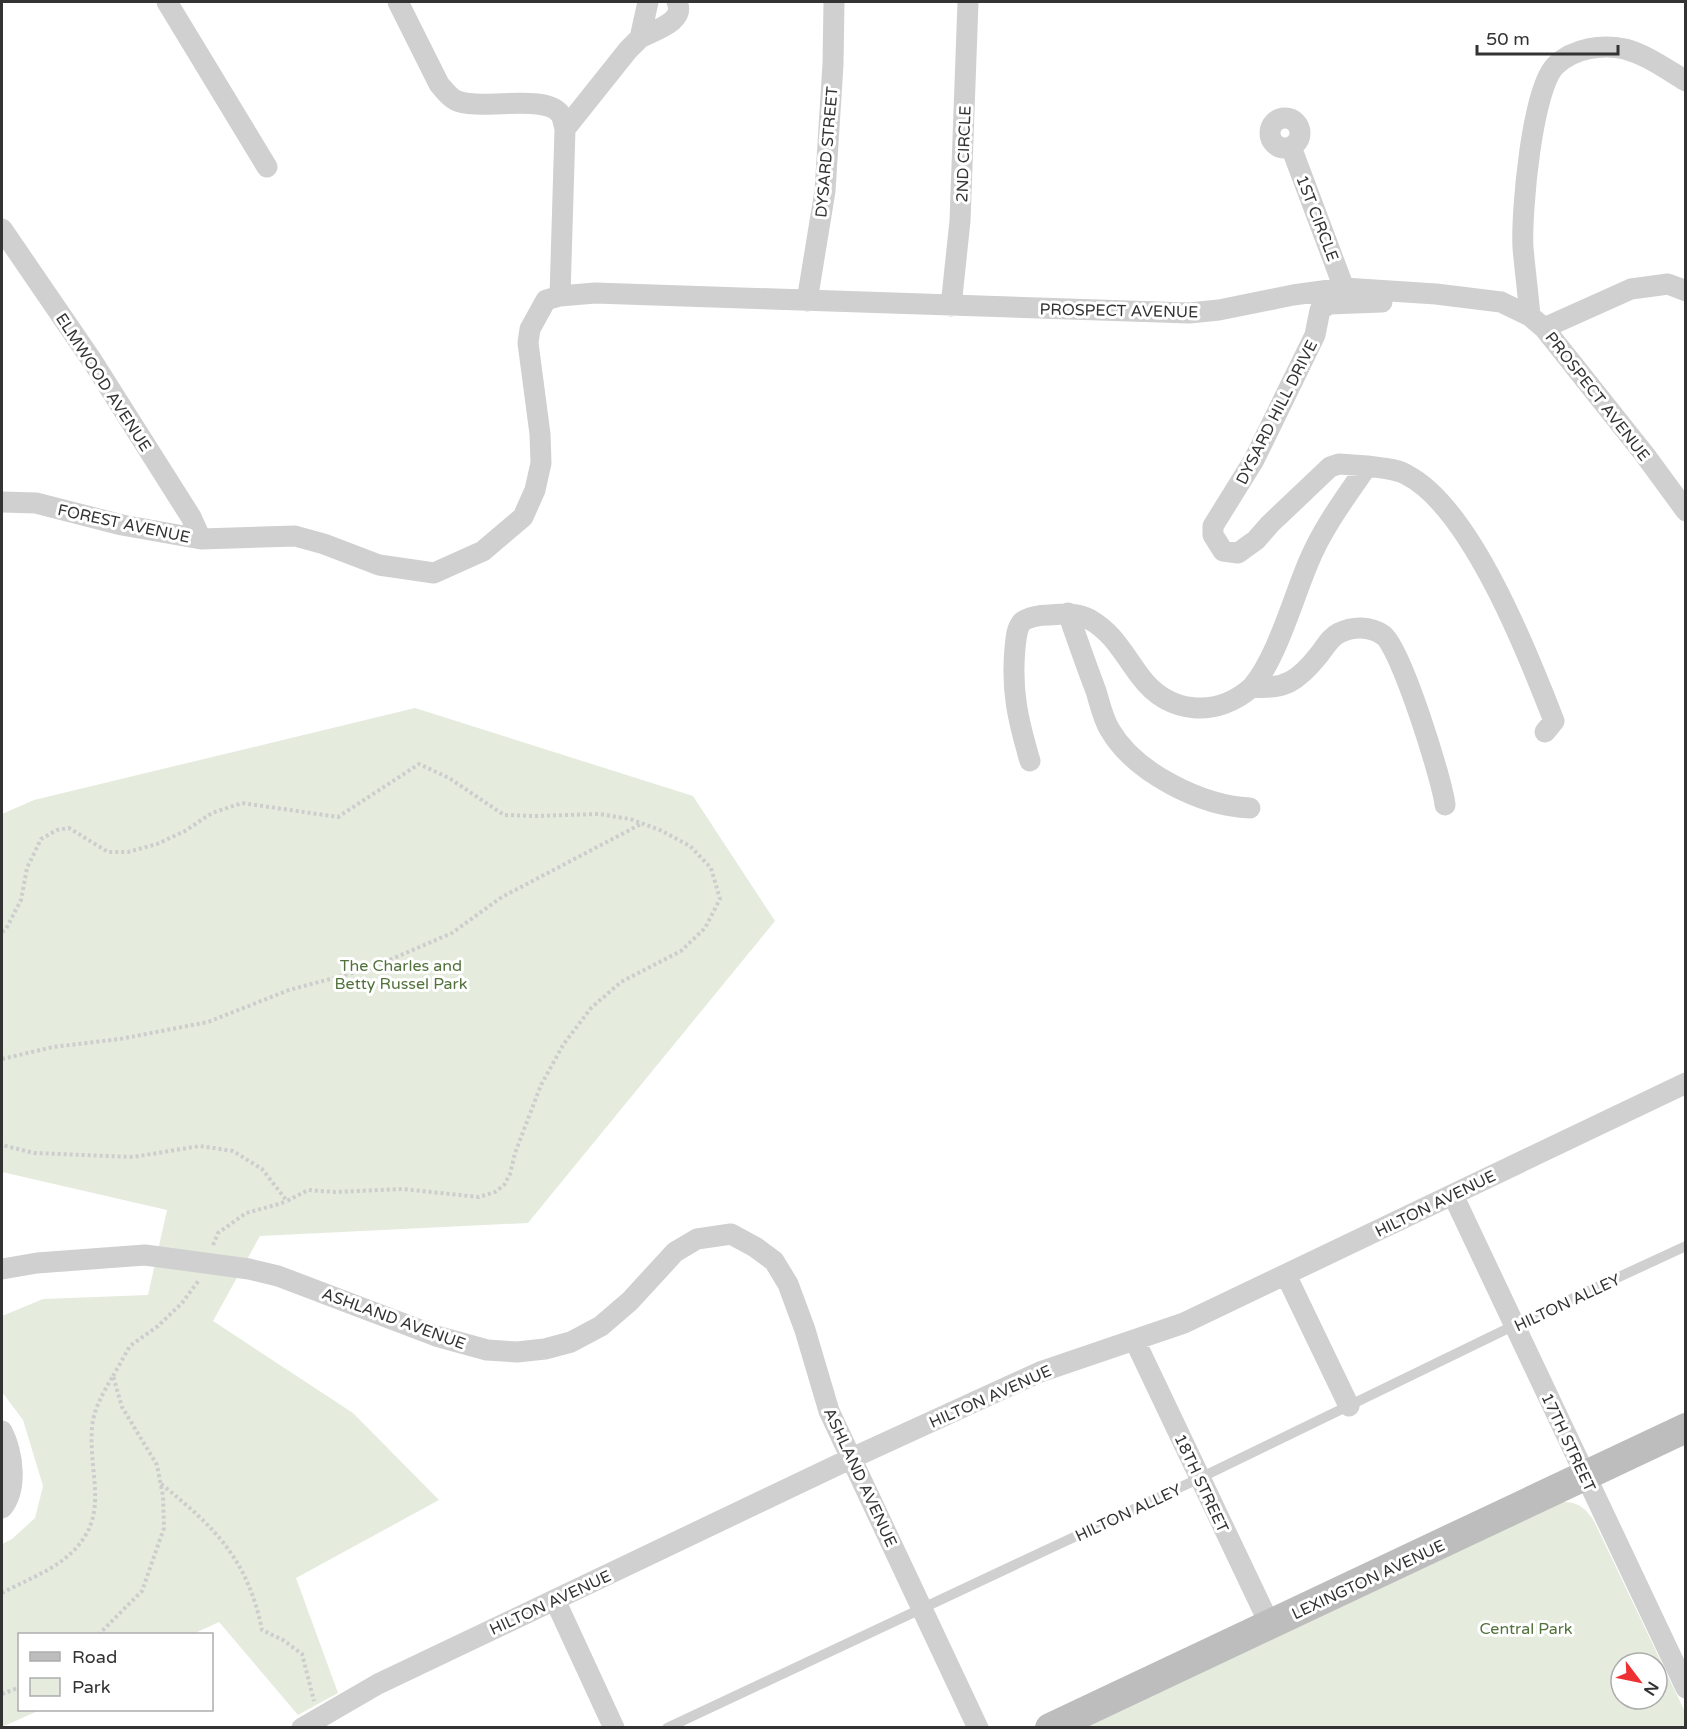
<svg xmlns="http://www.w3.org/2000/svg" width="1687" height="1729" font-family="'Varela Round',sans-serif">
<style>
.green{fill:#e5ecde;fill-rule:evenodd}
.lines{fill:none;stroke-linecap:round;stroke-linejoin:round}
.path{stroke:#cdcdcd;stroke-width:4;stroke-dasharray:3 3;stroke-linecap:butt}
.lane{stroke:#d0d0d0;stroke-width:10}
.street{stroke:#d0d0d0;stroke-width:21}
.secondary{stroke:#bdbdbd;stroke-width:30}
.labels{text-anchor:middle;stroke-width:6;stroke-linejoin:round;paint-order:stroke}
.street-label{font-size:16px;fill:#333;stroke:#fff}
.park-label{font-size:16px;fill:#52723c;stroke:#fff}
</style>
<rect width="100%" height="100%" fill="#fff"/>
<path class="green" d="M415,708L693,796L775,921L528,1223L260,1236L213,1321L353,1413L439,1500L296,1578L338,1693L298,1715L219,1622L193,1634H20V1710H40L2,1727V1544L12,1539L35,1518L43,1486L23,1420L2,1392V1316L43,1299L148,1295L167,1210L2,1172V814L34,800Z
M1561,1502C1577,1501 1586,1508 1594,1521L1686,1714L1685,1728H1082ZM1621,1663H1657V1699H1621Z"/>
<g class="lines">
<path class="path" d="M2,932L6,929L21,900L27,868L41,839L57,830L69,828L108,852H128L157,844L185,831L212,813L242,803L338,817L419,764L449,778L504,815L535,816L599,814L630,819L660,830L690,846L711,868L720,899L705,928L681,951L621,982L591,1008L563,1045L541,1085L515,1153L510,1174L504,1185L495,1192L479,1197L402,1189L335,1192L308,1190L287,1201L262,1169L233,1151L200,1146L133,1157L34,1153L2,1145
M2,1059L53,1047L120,1039L208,1022L289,990L371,968L452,933L502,897L641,824
M213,1245L218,1233L246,1213L279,1204L287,1201
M113,1376L130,1346L158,1326L182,1303L199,1280
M161,1484C215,1527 248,1560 262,1630L283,1640L302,1654L314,1701
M2,1593C20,1583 46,1573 63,1560C114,1520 88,1480 92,1427C94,1408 103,1393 113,1376L122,1407L157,1465L163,1496L164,1528L142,1591L99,1634
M2,1694L20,1687"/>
<path class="lane" d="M667,1728L1200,1478L1515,1325L1686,1246"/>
<path class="street" d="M167,2L267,167
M398,2L439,84C444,90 448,96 455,100C479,112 546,92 561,115C563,119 564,125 565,129L560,296
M648,2L640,38C654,30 686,22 677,2
M1270 133a15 15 0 1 1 30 0a15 15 0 1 1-30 0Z
M565,129L628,50L640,38
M1291,147L1344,288
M2,229L93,362L191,517L201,539
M807,301L825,191L833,64L834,2
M951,306L960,221L968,2
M1530,316C1528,293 1525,270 1523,248C1521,213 1532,87 1556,65C1574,48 1602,44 1625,49C1647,55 1666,69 1686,81
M1544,328L1631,289L1668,284L1686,291
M1367,466L1339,464L1330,467L1270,524L1256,540L1238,553L1223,551L1213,535V526L1254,460L1315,335L1320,310L1329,304L1382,302
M2,502L36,503L122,525L201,539L295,536L324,544L379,565L434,573L483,551L523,517L535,490L541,463L540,434L528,343L530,329L546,300L560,296L595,293L1189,313L1219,310L1293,295L1344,288L1436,294L1501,302L1530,316L1544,328L1645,455L1686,511
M1068,613C1077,639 1086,665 1096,691C1100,704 1103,719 1110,730C1135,773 1202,806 1250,808
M1252,687C1277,658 1293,598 1309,561C1323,527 1346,497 1367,466C1380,468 1396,468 1407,475C1471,508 1528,654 1554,721L1545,732
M1030,761C1018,720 1011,691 1015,648C1016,640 1016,629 1022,622C1028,617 1041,615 1048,615C1062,614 1076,612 1089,619C1114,633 1124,655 1140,676C1169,715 1217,718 1252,687C1284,690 1298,681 1318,656C1325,648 1329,638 1339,633C1353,626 1370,626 1383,635C1400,645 1443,782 1445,805
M1453,1195L1686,1688
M2,1269L37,1263L145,1255L249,1269L278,1276L436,1336L487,1350L517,1352L545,1349L571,1342L601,1326L630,1301L675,1252L697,1239L731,1234L755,1247L774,1261L788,1284L805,1330L829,1411L978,1728
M1286,1275L1349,1406
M1135,1341L1270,1625
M2,1431C13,1453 18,1489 2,1508
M555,1600L614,1728
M302,1728L378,1684L852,1458L1040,1372L1184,1323L1686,1083"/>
<path class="secondary" d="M1050,1728L1686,1428"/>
</g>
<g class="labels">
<g class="street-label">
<text transform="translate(826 152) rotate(-85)" y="6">DYSARD STREET</text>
<text transform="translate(963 154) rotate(-88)" y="6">2ND CIRCLE</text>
<text transform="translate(1318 218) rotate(69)" y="6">1ST CIRCLE</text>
<text transform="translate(1119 310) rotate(1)" y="6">PROSPECT AVENUE</text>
<text transform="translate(104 382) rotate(57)" y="6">ELMWOOD AVENUE</text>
<text transform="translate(1598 396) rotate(52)" y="6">PROSPECT AVENUE</text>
<text transform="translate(1276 412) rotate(-63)" y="6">DYSARD HILL DRIVE</text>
<text transform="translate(124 523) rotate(12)" y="6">FOREST AVENUE</text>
<text transform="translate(1435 1203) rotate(-26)" y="6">HILTON AVENUE</text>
<text transform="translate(1567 1302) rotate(-25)" y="6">HILTON ALLEY</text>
<text transform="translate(394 1318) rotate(20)" y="6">ASHLAND AVENUE</text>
<text transform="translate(990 1396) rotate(-24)" y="6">HILTON AVENUE</text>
<text transform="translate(1569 1442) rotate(65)" y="6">17TH STREET</text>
<text transform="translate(861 1477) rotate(65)" y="6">ASHLAND AVENUE</text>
<text transform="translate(1202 1483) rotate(65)" y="6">18TH STREET</text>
<text transform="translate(1128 1512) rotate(-25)" y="6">HILTON ALLEY</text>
<text transform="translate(1368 1579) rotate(-25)" y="6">LEXINGTON AVENUE</text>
<text transform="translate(550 1602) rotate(-25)" y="6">HILTON AVENUE</text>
</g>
<g class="park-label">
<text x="401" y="971">The Charles and<tspan x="401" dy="18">Betty Russel Park</tspan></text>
<text x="1526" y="1634">Central Park</text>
</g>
</g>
<rect width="1687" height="1729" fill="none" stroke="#333333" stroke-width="6"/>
<rect x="18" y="1633" width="195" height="78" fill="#ffffff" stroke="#adadad" stroke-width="1.5"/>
<rect x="30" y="1652" width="30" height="9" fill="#bdbdbd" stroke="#adadad" stroke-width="1.5"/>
<text x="72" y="1663" font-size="18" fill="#333333">Road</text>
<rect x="30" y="1678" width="30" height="18" fill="#e5ecde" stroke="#adadad" stroke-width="1.5"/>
<text x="72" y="1693" font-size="18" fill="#333333">Park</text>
<g transform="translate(1639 1681) rotate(122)"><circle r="28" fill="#ffffff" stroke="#adadad" stroke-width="1.5"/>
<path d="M0-4.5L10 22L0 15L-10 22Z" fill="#ee3032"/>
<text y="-9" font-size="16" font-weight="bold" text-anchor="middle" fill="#333333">N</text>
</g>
<path d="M1477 45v9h141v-9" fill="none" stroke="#333333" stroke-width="3"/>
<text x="1486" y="45" font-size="18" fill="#333333" stroke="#ffffff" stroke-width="4.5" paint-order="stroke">50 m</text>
</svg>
